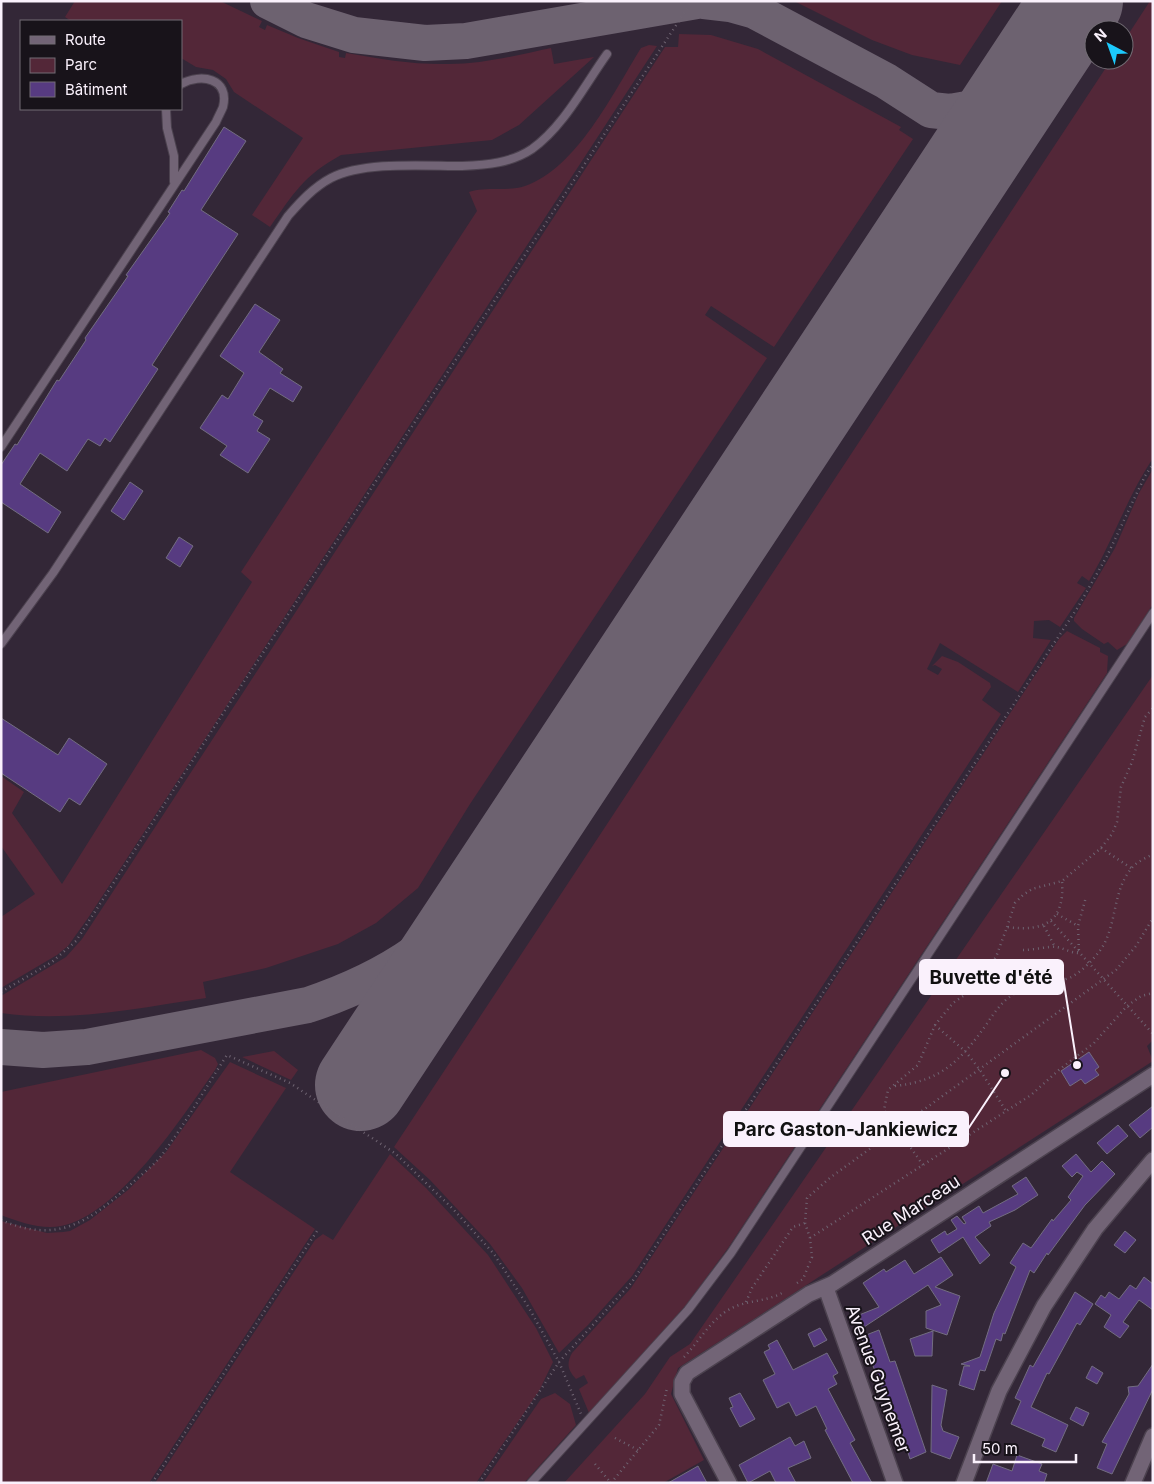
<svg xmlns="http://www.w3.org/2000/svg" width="1154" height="1484" font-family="Inter,sans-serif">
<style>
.green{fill:#532738}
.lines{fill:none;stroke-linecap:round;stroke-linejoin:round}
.taxiway{stroke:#6d6270;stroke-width:36}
.runway{stroke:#6d6270;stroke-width:92}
.building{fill:#573b81;stroke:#736d81}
.lane-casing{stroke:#4c424f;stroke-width:10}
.street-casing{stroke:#4c424f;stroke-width:18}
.path{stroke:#6f6472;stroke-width:2.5;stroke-dasharray:1 4;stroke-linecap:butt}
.lane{stroke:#726476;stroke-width:8}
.street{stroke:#726476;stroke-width:15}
.labels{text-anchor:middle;stroke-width:4;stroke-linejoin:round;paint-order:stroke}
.street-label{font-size:18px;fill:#faf1fc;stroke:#18131a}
.leader{fill:none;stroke:#faf1fc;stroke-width:2}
.callout-dot{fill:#faf1fc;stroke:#18131a;stroke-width:2}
.callout{fill:#faf1fc;stroke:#faf1fc;stroke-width:2}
.callout-label{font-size:19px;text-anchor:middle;font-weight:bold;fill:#111}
</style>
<rect width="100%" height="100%" fill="#332737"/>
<path class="green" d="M75,1H220L262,21L259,27L265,30L267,25L298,38L339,52V57L345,58L346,53C381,59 414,65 449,64C483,64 518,55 551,48L554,64L594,57L519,125L492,140L341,155C303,176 294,193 270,227L252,215L303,138L234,92L226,79L213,70L196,67L181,58V21H71L65,17Z
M794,1H1002L960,65L912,55L872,40Z
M1150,1H1153V458C1127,497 1113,541 1089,581L1082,576L1077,583L1086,588L1060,627L1049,620L1034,621L1033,638L1051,640L1018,692L940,643L927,669L938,675L942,669L935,665L932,666L942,656L958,662L990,683L991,687L982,700L1001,714L632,1276L588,1325L559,1353L522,1288L490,1244L430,1180L394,1147L1111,60H1124V41Z
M679,34L711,35L758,49L901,127L899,130L913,139L774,347L711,306L705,315L767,358L470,804L418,888L376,923L338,944L266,968L203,982L206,998C138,1008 70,1023 1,1013V996L66,957L82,939L665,47H678Z
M649,45L657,46L88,918L68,946L57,955L1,988V917L35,894L1,846V776L24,792L12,813L62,884L252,582L241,572L477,211L469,192C486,186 508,192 525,186C577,168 613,93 641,48Z
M1153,469V604L1127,644L1117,650L1108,642L1104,644L1082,629L1074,621V618L1115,548L1139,493Z
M1067,631L1100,648V652L1108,656L1107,673L728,1248L686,1305L589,1413L579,1389L588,1383L584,1375L576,1379C568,1370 566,1364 572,1353L631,1288L1059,639Z
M1153,675V1040L1147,1046L1153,1061L678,1368L671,1394L704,1460L663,1483H564L645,1394L670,1357L690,1344Z
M201,1050L215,1058L218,1064L215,1070C183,1116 119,1215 61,1226C42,1230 19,1222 1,1215V1092Z
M274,1051L298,1070L291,1080L242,1057Z
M230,1062L286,1088L230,1172L315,1229L149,1483H1V1221L47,1233L63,1232L70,1231L90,1220L128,1190L166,1152Z
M390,1154L426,1188L488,1255L536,1328L553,1362L539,1391L476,1483H155L315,1240L323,1234L333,1240Z
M555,1393L570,1404L576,1425L524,1483H483L541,1399Z"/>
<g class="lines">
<path class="taxiway" d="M268,1L306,20L354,35L425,43L466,41L697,1
M704,1L730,4L755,11L886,81L931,110L950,112L967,109L1000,97L1020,81L1050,43
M1,1047L43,1050L87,1047L308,1005C395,976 445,938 504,869"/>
<path class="runway" d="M361,1085L1077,1"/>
</g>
<path class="building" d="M224,127L246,141L201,210L238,234L152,365L158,369L110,442L105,438L100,446L88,439L67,471L40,453L20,484L61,512L48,533L1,502V465L15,444L17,445L57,380L59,381L86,340L85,338L128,276L126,275L170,213L168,212L182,190L184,191Z
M255,304L280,320L259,352L283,369L280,373L302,387L293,402L270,388L253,415L263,421L257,431L270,439L248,473L220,455L227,446L200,428L222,395L228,399L244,373L220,356Z
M130,482L143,491L124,520L111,511Z
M179,537L193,546L180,567L166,558Z
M1,718L58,755L69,738L107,764L80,805L69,798L60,812L1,773Z
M1089,1052L1099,1067L1095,1070L1099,1075L1085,1084L1081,1079L1070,1086L1061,1071Z
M1153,1106V1127L1140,1138L1129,1125Z
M1118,1125L1128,1136L1107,1154L1097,1143Z
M1076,1154L1091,1172L1102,1161L1115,1174L1085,1205L1048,1255L1047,1253L1034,1273L1030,1270L1005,1334L1003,1333L1001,1341L996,1339L985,1371L980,1370L974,1390L959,1385L964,1366H970L961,1364L980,1357L994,1313L1016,1267L1010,1263L1023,1243L1031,1248L1052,1219L1053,1221L1071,1200L1068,1197L1083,1176L1077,1172L1072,1177L1062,1166Z
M1026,1177L1038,1195L1015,1210L989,1222L991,1226L975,1237L990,1255L980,1264L963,1237L939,1253L931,1240L945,1231L947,1235L957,1229L951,1220L957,1216L964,1224L966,1223L962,1217L979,1206L983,1213L1018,1194L1012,1186Z
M1125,1231L1136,1240L1125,1253L1114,1245Z
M941,1257L953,1275L935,1287L960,1296L947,1335L926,1328V1311L941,1305L928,1285L864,1327L859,1315L879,1307L863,1283L884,1269L886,1272L905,1260L914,1274Z
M1144,1277L1153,1284V1310L1139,1300L1123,1322L1129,1326L1120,1338L1104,1327L1111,1315L1095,1304L1101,1295L1105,1298L1109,1292L1119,1299L1130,1285L1136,1289Z
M1075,1292L1093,1304L1080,1325L1077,1323L1049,1374L1047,1373L1031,1407L1068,1425L1056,1452L1042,1446L1045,1439L1011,1424L1021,1401L1015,1398L1030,1365L1033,1367Z
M820,1328L827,1340L814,1347L808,1334Z
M879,1330L890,1362L895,1361L926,1452L910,1459L896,1413L893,1414L861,1337Z
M933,1331L932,1356H915L910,1339Z
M777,1340L793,1370L827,1353L838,1373L833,1376L837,1384L828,1389L855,1440L850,1443L872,1483H853L825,1430L827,1429L816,1406L796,1416L789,1402L777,1408L763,1380L775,1374L764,1352L770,1349L768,1345Z
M1153,1364V1389L1112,1474L1097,1468L1107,1444L1102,1442L1129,1394L1128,1387L1138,1386Z
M1092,1366L1103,1373L1097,1384L1086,1378Z
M932,1385L947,1390L941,1425L943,1431L959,1437L950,1459L931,1452Z
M740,1393L755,1419L740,1427L730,1408L733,1407L729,1398Z
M1076,1407L1089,1413L1083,1426L1070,1419Z
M790,1437L795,1446L804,1441L811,1458L788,1468L796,1483H776L770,1471L748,1483L739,1465Z
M1017,1455L1042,1464L1039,1471L1047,1474L1044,1483H986L993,1464L1012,1471Z
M698,1466L707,1483H668Z"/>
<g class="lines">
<defs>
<path id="lane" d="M166,109L167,128L174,156V182
M1,447L216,122C218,117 221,112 223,107C230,78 201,73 181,84
M1,644L53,573L288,216C301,201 314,187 331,178C364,161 425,166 462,166C487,165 511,163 532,149C564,126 584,86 607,54
M531,1483L688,1310L731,1253L1153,613"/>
<path id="street" d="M826,1288L895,1483
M729,1483L682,1394V1382L687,1373L809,1294L832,1284L1153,1075
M964,1483L999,1391L1044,1306L1095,1229L1153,1160
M1133,1483L1153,1436"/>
</defs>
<use href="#lane" class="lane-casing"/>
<use href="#street" class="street-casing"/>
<path class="path" d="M1101,848L1131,868
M1057,914L1078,926
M1051,921L1153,1034
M1044,926L1055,947
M1007,927L1015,903L1023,895L1032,889L1062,881L1101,848L1112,834L1117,822L1121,787L1132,762L1145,717L1153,708
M1023,950C1034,950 1049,946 1056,947C1064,948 1070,953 1079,953L1078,926L1086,897
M1,992L52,962L76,941L222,715L692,1
M935,1025L966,1052L980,1070L1006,1111
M895,1086C941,1081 960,1061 986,1025C994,1013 1002,1001 1014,994C1031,984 1051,985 1069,978C1079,974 1091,962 1098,953C1118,929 1111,893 1131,869C1136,862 1146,858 1153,854
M923,1165L884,1110L888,1090L918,1065L935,1025L953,1003L966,994L981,978L996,957L1007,927C1044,932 1065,922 1062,881
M1,1220C58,1245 90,1221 131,1184C142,1174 156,1164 164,1152C187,1121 206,1087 227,1055L290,1083L396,1154L453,1209L494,1254L529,1308L559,1362L581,1414
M810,1238L1031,1095L1060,1069L1094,1043L1127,1006L1141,996L1153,993
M797,1283L803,1279L812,1257L810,1238L805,1223L807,1198L831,1177L1116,970L1136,946L1153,918
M746,1302L752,1288L793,1227L805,1223
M684,1357C699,1342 710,1320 730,1309C746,1300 766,1302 782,1293
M615,1438L638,1450
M595,1464L611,1483
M152,1483L317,1231
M479,1483L559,1362L632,1282L1078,607L1107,556L1145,476L1153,464
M611,1483L659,1425L667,1388"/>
<use href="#lane" class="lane"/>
<use href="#street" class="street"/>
</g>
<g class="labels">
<g class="street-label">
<text transform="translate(911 1210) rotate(-33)" y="6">Rue Marceau</text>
<text transform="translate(878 1379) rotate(70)" y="6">Avenue Guynemer</text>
</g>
</g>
<path class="leader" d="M1077 1065L1063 977M1005 1073L968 1129"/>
<g class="callout-dot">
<circle cx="1077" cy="1065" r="5"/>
<circle cx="1005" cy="1073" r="5"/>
</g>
<g class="callout">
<rect x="920" y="960" width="143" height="34" rx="5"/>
<rect x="724" y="1112" width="244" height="34" rx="5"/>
</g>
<g class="callout-label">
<text x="991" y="984">Buvette d'été</text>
<text x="846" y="1136">Parc Gaston-Jankiewicz</text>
</g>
<rect width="1154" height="1484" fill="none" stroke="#faf1fc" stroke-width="5"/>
<rect x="20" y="20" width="162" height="90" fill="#18131a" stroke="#726c74"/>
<rect x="30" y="36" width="25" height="8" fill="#726476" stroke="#726c74"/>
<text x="65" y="45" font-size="15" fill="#faf1fc">Route</text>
<rect x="30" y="58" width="25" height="15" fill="#532738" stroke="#726c74"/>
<text x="65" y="70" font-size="15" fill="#faf1fc">Parc</text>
<rect x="30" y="82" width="25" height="15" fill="#573b81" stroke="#726c74"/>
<text x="65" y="95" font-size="15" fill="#faf1fc">Bâtiment</text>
<g transform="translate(1109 45) rotate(319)"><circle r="24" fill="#18131a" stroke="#726c74"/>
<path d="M0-4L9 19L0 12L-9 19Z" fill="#1cc9fc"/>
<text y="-8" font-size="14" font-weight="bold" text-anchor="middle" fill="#faf1fc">N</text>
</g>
<path d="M974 1454v8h102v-8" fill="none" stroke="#faf1fc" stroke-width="2.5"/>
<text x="982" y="1454" font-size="15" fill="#faf1fc" stroke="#18131a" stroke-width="4" paint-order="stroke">50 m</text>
</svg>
